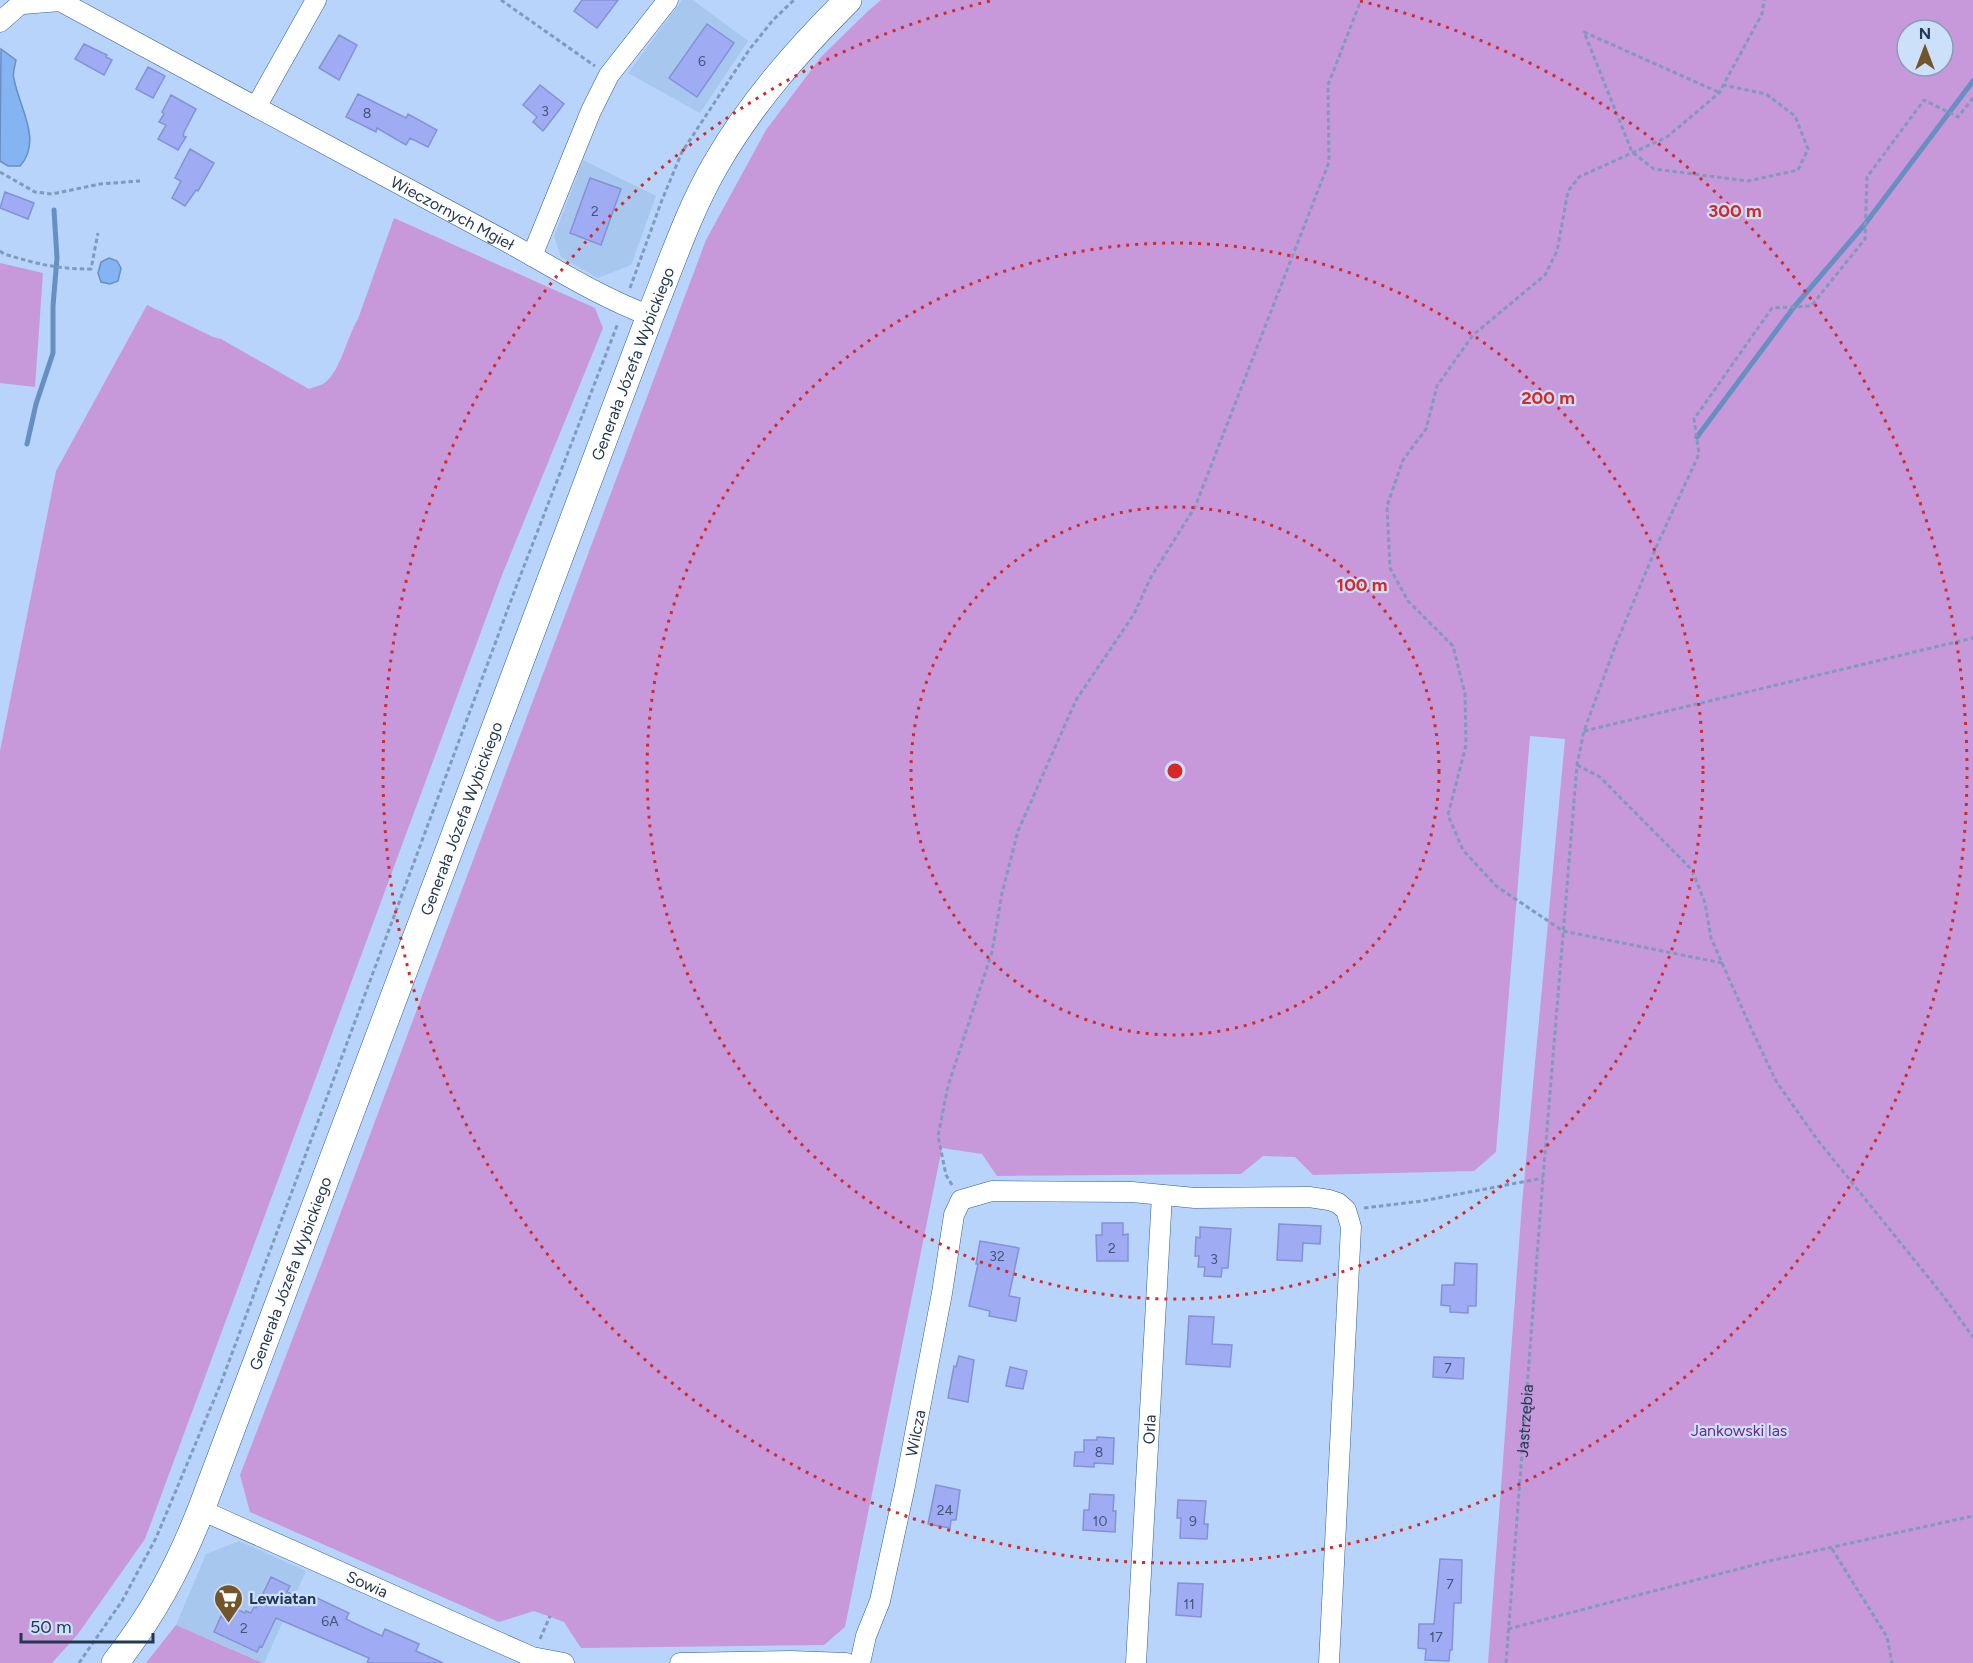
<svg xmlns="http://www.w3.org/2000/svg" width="1973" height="1663" font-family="Figtree,sans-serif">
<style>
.built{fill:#a8c7ef}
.green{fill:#c799da;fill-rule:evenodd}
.water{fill:#84b4f2;stroke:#688fc2;stroke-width:1.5}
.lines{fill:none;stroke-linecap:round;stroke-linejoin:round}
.stream{stroke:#688fc2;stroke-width:5}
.building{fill:#9facf4;stroke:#8591d5;stroke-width:1.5}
.minor-casing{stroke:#325d94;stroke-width:21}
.secondary-casing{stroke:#325d94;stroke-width:28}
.path{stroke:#819abb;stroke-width:3;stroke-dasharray:4.5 3;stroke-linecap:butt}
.minor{stroke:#fff;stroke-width:20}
.secondary{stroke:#fff;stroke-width:27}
.ring{fill:none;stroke:#d62828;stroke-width:3;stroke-dasharray:3 6}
.labels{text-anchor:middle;stroke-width:4.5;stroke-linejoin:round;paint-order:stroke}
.number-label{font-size:14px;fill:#44557a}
.street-label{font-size:16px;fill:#253851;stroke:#cde0fa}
.park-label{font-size:16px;fill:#702989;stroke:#cde0fa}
.poi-label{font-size:16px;font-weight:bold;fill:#253851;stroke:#cde0fa;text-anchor:start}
.centre{fill:#d62828;stroke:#cde0fa;stroke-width:3}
.ring-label{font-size:18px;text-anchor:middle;font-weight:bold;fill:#d62828;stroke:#cde0fa;stroke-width:4.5;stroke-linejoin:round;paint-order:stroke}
</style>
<rect width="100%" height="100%" fill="#b8d4fa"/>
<path class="built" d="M682,0H693L748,41L700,113L628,73Z
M583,160L656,196L631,265L598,278L561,257L554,237Z
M239,1541L306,1571L264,1663L176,1625L206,1554Z"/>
<path class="green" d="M881,0H1973V1663H1488L1522,1204L1565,739L1530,736L1496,1152L1474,1171L1313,1175L1295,1157L1263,1156L1241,1174L997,1176L982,1154L942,1148L845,1627L824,1645L581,1648L564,1622L534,1611L499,1622L250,1512L240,1475L324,1257L706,240L766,130L821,57L867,12ZM1907,30H1943V66H1907Z
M394,218L595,308L603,328L502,575L145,1539L78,1634L52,1663H0V751L56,471L147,305L213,337L221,339L309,389C313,387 319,386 323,384C340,374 347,336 358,319Z
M0,263L43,273L35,387L0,383Z
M176,1625L263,1663H146Z"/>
<path class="water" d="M1,49L16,60C15,66 12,73 14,79C19,107 43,141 20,166H8L0,161Z
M109,258L117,261L121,268L118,281L110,284L101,282L98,273L101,262Z"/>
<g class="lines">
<path class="stream" d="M1697,437L1794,307L1865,224L1973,81
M27,444L36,404L53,353V306L57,258L54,210"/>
</g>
<path class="building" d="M582,0H618L597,28L574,11Z
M707,24L734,43L697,97L669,78Z
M339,35L357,45L339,80L319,68Z
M84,44L107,55L106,57L112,60L104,75L75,59Z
M148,67L165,76L153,98L136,89Z
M540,85L564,104L543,131L533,122L537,117L523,105Z
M358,94L406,118L408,114L437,130L428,147L410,138L406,145L377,128L376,132L346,117Z
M171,95L196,109L184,132L183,136L186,137L178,150L158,139L166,125L159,122L164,114L162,112Z
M190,149L214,163L198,191L196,190L185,206L172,198L181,181L175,178Z
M590,178L621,189L601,245L570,233Z
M5,192L34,203L28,219L0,208Z
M1102,1223H1123V1235L1128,1234V1261H1097L1096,1235H1102Z
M1279,1224L1321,1226L1320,1244L1303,1243L1302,1261L1277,1260Z
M1200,1227L1231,1229L1228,1268H1222L1221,1277L1204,1276L1205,1267H1198L1199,1256H1195L1196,1237L1200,1238Z
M980,1241L1019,1248L1009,1296L1020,1298L1016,1321L989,1316L990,1311L969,1306L978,1264H976Z
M1455,1263L1477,1264L1476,1306H1468V1313L1450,1312V1306L1441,1305L1442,1285H1454Z
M1189,1316L1214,1317L1212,1344L1232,1345L1230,1367L1186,1364Z
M959,1356L974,1360L968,1402L948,1398L954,1366L956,1367Z
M1434,1357L1464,1358L1463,1379L1433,1377Z
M1010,1367L1027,1371L1023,1389L1006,1386Z
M1097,1437L1114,1438L1113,1464L1094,1463V1467L1074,1466L1075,1452H1084V1440H1097Z
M936,1485L960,1490L956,1520H951L950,1528L928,1524Z
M1090,1494L1114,1495L1113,1511H1116L1115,1532L1083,1530L1084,1510H1089Z
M1178,1500L1206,1501L1204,1524H1208L1207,1539L1180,1538L1181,1518H1177Z
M1440,1559L1462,1560L1461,1603H1454L1452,1650H1450L1449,1661L1425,1660L1426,1649L1418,1648L1419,1624H1434Z
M271,1577L290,1586L287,1592L312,1604L315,1597L349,1613L346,1619L356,1624L382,1636L385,1629L419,1644L416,1651L443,1663H367L369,1658L276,1618L262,1647L260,1646L257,1652L214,1632L221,1616L223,1618L229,1606L245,1613L246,1611L251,1613L254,1607L256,1608Z
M1178,1583L1203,1584L1201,1617L1176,1615Z"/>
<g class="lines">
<defs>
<g id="minor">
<path id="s2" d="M316,0L256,107C340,152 425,198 509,243C556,269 600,297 650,316"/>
<path d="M0,22L18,6L23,4L60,1L256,107"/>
<path d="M532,256L591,111L609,75L668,0"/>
<path id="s3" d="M201,1510L532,1657L564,1663"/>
<path d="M680,1663L791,1661L846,1663"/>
<path id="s4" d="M860,1663L866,1636L880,1601L905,1486L942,1293L954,1215L961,1200L992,1191L1132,1192L1195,1198L1309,1197L1329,1200L1338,1203L1346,1210L1351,1227L1329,1663"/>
<path id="s5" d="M1136,1663L1162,1195"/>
</g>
<g id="secondary">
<path id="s6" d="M115,1663C154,1613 178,1568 201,1510L650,316C671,265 688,212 716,164C751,103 798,50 848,0"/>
</g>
</defs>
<use href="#minor" class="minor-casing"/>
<use href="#secondary" class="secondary-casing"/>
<g class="path">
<path d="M501,0L595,66"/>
<path d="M1718,92L1584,32L1632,152L1654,169L1748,181L1798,170L1808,149L1795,116L1766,94L1723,85"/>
<path d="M0,172L35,192L52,194L100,184L140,181"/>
<path d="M0,251L4,254C38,264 56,269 91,269L98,233"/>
<path d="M630,288L662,200L682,152L749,50L773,20L794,0"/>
<path d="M1584,731L1973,638"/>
<path d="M1577,765L1600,777L1692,870L1705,903L1711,938L1750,1026L1776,1081L1816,1138L1941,1293L1973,1337"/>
<path d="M1722,963L1563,931L1496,886L1463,850L1448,815L1466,745L1465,694L1453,646L1408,601L1390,568L1387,506L1403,460L1426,429L1437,386L1473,335L1545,275L1557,251L1568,191L1579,177L1667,137L1719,93L1762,14L1764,0"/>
<path d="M952,1185L946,1175L938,1136L948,1086L992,952L1002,893L1018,831L1076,700L1134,614L1151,577L1195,507L1329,162L1328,85L1361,0"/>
<path d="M1364,1208L1422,1201L1543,1178"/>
<path d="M1832,1549L1887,1637L1892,1663"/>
<path d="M1508,1629L1765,1562L1973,1516"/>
<path d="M540,1639L550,1616"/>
<path d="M79,1663L122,1601L156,1538L221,1383L516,587L618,323"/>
<path id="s1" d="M1506,1663L1543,1178L1577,765L1584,731L1616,644L1658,543L1699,454L1694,419L1772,308L1811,306L1865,239L1867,177L1924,100L1958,117L1973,98"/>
</g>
<use href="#minor" class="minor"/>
<use href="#secondary" class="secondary"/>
</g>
<g class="ring">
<circle cx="1175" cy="771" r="264"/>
<circle cx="1175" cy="771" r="528"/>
<path d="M1360 1A792 792 0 1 1 990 1"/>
</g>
<defs>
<symbol id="supermarket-pin" viewBox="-11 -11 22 30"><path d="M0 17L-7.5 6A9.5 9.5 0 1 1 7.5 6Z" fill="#735529" stroke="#cde0fa"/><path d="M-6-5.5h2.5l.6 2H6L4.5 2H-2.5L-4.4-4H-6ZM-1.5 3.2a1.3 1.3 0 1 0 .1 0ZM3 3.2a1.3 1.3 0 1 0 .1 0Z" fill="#fff"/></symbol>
</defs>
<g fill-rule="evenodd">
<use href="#supermarket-pin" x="212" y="1582" width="33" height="45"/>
</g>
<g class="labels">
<g class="number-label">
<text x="702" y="66">6</text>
<text x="545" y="116">3</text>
<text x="367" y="118">8</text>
<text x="595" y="216">2</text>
<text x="1112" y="1253">2</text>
<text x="997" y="1261">32</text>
<text x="1214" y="1264">3</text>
<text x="1448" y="1373">7</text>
<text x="1099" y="1457">8</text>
<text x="945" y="1515">24</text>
<text x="1100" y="1526">10</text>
<text x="1193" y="1526">9</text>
<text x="1450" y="1589">7</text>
<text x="1189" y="1609">11</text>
<text x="330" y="1626">6A</text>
<text x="244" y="1633">2</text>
<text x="1436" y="1642">17</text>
</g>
<g class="street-label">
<text dy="6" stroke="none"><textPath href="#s2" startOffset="346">Wieczornych Mgieł</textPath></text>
<text dy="6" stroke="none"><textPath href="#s6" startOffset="1401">Generała Józefa Wybickiego</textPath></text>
<text dy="6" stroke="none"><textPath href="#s6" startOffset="915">Generała Józefa Wybickiego</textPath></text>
<text dy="6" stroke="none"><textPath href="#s6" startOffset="429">Generała Józefa Wybickiego</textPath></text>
<text dy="6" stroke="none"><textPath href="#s1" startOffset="243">Jastrzębia</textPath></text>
<text dy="6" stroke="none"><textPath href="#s5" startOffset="234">Orla</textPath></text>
<text dy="6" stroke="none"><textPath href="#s4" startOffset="237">Wilcza</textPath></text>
<text dy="6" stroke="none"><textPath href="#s3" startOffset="182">Sowia</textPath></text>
</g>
<g class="park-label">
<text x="1739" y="1436">Jankowski las</text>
</g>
<g class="poi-label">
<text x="249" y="1604">Lewiatan</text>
</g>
</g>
<circle cx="1175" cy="771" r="9" class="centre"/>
<g class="ring-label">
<text x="1735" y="217">300 m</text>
<text x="1548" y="404">200 m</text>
<text x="1362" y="591">100 m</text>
</g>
<g transform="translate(1925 48)"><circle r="28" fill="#cde0fa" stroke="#8a9db6" stroke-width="1.5"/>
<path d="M0-4.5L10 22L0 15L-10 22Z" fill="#735529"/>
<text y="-9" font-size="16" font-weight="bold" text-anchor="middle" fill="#253851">N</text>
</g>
<path d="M21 1633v9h132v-9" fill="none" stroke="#253851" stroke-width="3"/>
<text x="30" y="1633" font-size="18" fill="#253851" stroke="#cde0fa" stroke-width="4.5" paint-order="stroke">50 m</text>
</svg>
